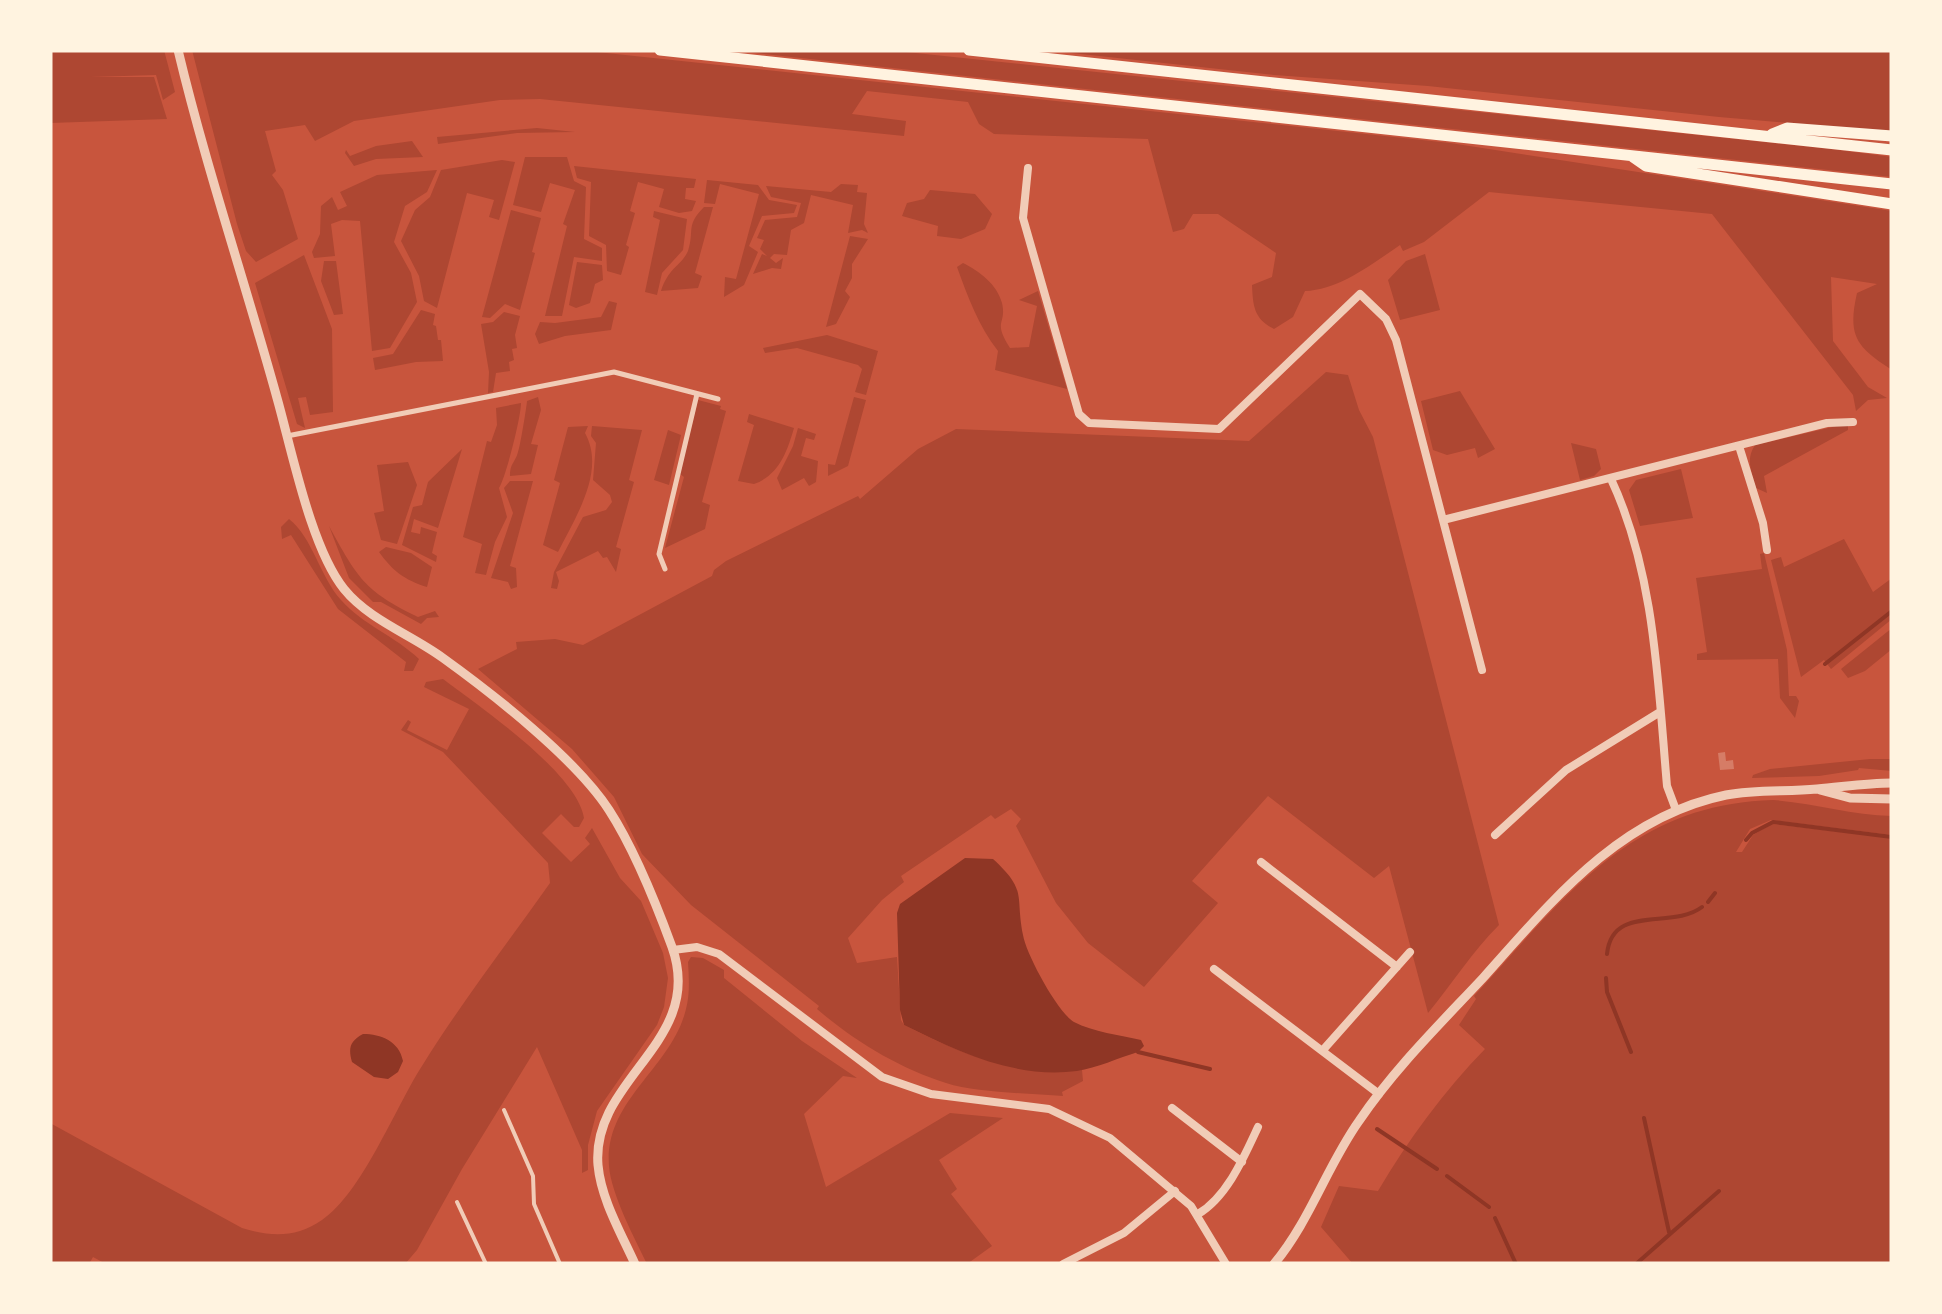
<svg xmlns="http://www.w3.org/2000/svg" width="1942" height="1314" font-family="Ubuntu,sans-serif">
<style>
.green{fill:#ae4732}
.water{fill:#8f3625}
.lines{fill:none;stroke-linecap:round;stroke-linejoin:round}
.stream{stroke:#8f3625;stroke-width:4}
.building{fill:#d67c66}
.service{stroke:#f1ccb7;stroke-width:4}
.pedestrian{stroke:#f1ccb7;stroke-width:5}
.minor{stroke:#f1ccb7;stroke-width:8}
.tertiary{stroke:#f1ccb7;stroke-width:9}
.primary{stroke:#fff3e0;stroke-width:11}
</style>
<rect width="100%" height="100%" fill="#c8553d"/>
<path class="green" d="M50,50H164L175,92L163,100L156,75L90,77H154L167,119L50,123Z
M192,50H578L1450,143L1892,211V370C1857,347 1847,337 1857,293L1877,284L1831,277L1833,341L1868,387L1887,398L1868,400L1856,411L1853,395L1712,214L1489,192L1424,242L1403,251L1400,245C1372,264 1339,290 1305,291L1293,317L1274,329C1254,319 1253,306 1252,285L1272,277L1276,253L1218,214H1193L1184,229L1173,232L1148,139L994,134L979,124L968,102L867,91L852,114L906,121L904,136L540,99L500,100L354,121L315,141L305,125L265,131L276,171L272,175L283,190L298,239L256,262L246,251L237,224Z
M728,50H887L1831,149L1892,157V177Z
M1044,50H1892V132L1719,117L1428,86L1274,75Z
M537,128L575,132L517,133L438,144L437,137Z
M412,141L423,157L376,159L354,166L345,153L346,150L350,156L376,146Z
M525,157H567L574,181L586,187L584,239L602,248V261L574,257L562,316H545L567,226L563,224L575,190L550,183L541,212L513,205Z
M502,160L515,162L499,220L489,217L494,200L467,193L437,308L424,301L419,276L401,241L415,210L430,197L441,170Z
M574,166L696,179L694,188H686L685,199L696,201L692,211L679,213L659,207L664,189L638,182L630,211L635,213L626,245L629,247L621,275L607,271L606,245L589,236L591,182L577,178Z
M437,170L427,192L405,206L394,242L411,273L417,302L390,348L372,351L360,221L342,220L331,224L335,256L314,258L312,252L320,234L321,206L332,197L338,210L347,206L340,192L377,175Z
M707,180L758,185L769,200L797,205L794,213L762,216L749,246L758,252L744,285L724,297L725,277L736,279L759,194L720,184L715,204L704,203Z
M841,184L858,185L857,192L867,193L864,224L868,233L862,230L848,233L853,205L811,195L804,223L791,230L787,255L774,254L770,258L776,263L783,258L781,269L772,268L753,274L762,254L767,256L760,249L764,240L757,238L765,220L797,217L801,203L771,197L766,186L831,192Z
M930,190L975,194L992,214L985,229L961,239L937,236L938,226L902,216L907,203L924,199Z
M704,207H713L695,273L702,276L698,288L661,291C668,268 682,265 688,251C695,230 685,226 704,207Z
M511,210L541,218L532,252L535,253L520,310L505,304L490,318L482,317Z
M654,211L687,219L683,250L662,273L657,295L645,292L660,220L653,217Z
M850,236L868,239L852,264V278L845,291L850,297L836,324L826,327Z
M1425,254L1440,310L1400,320L1388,280L1406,261Z
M304,255L332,329L333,412L310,415L306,397L298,398L305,428L297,424L255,283Z
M324,261H336L343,314L334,315L321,281Z
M577,262L602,265L603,280L595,284L590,303L576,308L569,305Z
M963,263C979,271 997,284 1002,303C1007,325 992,320 1010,348L1029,347L1037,306L1019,300L1038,291L1067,389L995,370L998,351C978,325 968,297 957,267Z
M609,301L617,303L611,330L565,336L539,344L535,334L540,322L555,323L601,317Z
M421,310L435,314L433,325L436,326L438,340H441L443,361L416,362L375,370L373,358L393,354Z
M504,312L520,316L515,335L517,348L512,349L514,360L509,362L510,371L496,373L493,392L488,393L489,372L481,324L493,322Z
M827,335L878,351L866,395L855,392L862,369L858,365L797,348L765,353L763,348Z
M1326,372L1348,375L1359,410L1373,437L1499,925C1472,952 1452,984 1428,1013L1389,866L1374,878L1268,796L1192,881L1218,903L1144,987L1088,943L1056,903L1016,826L1021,819L1011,809L995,819L991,815L901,876L904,882L882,900L848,938L857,963L897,957L901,1020L904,1025C966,1056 1011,1075 1082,1070L1083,1081L1062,1092L1063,1096C1029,1093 977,1093 946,1083C899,1068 854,1041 817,1009L819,1006L691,905L642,854L614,797L572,749L478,669L517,649L516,642L555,639L583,645L712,576L714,570L726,561L858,496L860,499L918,449L956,429L1249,441Z
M1460,391L1495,449L1478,458L1475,448L1447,455L1433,450L1421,401Z
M538,397L541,410L531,444L538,445L531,474L510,476C510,463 515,463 518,452C520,448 527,404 527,401Z
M854,397L866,400L848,466L828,476V464L835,465Z
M698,400L721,406L720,409L726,411L702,502L710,505L705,529L665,548L684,477L680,474Z
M521,403C521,417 506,477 499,488L507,517L495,542L486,575L475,573L482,544L463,537L487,441L491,442L497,425L496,408Z
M749,414L794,428C787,452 779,475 754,484L738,481L754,425L747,422Z
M1841,425L1848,426V430L1764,476L1767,493L1756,488C1752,472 1745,460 1755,445Z
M588,426L585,433C606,471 576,516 558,552L543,545L560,483L554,480L568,427Z
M592,426L642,430L629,480L634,482L616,547L621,549L616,572L607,557L603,558L598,551L556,572L559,581L557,589L551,588L554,572L583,517L606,510L612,502L610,495L593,480L596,443L591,436Z
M798,428L816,434L814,440L806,438L801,456L818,461L816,482L809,486L804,478L782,490L777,478L793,446Z
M668,430L681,435L669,485L654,480Z
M1571,443L1596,449L1601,469L1594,476L1580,480Z
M462,449L438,528L414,519L411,532L420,534L421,527L437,532L432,553L437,556L436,562L402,545L413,507L422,505L428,482Z
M408,462L417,485L397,544L381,540L374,513L384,511L377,465Z
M1681,469L1693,518L1640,526L1629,490L1636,480Z
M510,481H533L510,566L516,568L517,587L511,589L508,582L491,578L513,513L504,488Z
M289,519C313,538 320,577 341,600C363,625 395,636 419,659L413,671H404L406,662L338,609L291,535L282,539L281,527Z
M329,526C357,577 364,591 418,617L435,611L439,617L427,618L421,624L381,602H373L349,578Z
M1844,539L1873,592L1892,578V619L1831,669L1824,660L1801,677L1771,560L1781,557L1784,567Z
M386,547L411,553L432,567L427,587C404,580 392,570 379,552Z
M1764,553L1787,650L1789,696H1796L1799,701L1795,718L1780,698L1778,659L1697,660V654L1707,652L1696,578L1762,569L1760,554Z
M1892,628V649L1865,671L1848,678L1841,669Z
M443,679C480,707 577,773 584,818L579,827H574L561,814L542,833L571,862L590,844L585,838L592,828L620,878L641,901L663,953L668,978L664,1007L657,1025L597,1111L588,1145V1170L582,1173V1150L537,1047L462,1169L417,1250L405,1264H106L93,1257L89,1264H50V1123L242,1228C271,1237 296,1238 322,1220C362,1193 395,1108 422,1066C461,1003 507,944 550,883L548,863L443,752L401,730L408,720L411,722L407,730L447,750L469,709L424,687L426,682Z
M1870,759H1892V771L1859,768L1858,770L1819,776L1752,778L1753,775L1770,769Z
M1773,800C1814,803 1851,815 1892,816V835L1771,820L1750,829L1736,852H1742L1753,835L1772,824L1892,838V1264H1353L1321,1227L1339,1186L1378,1191C1408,1140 1444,1091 1485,1049L1459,1025L1476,999L1474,996C1563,900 1629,804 1773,800Z
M691,957L703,958L724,970V978L802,1041L857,1078L843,1076L804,1114L826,1187L950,1113L1003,1118L939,1160L957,1189L951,1194L992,1246L967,1264H647C635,1239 611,1194 609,1166C604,1100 672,1068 686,1009C690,994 689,978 688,962Z"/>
<path class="water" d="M965,858L993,859C1028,891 1015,895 1023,935C1026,954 1058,1013 1074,1022C1093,1032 1120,1035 1141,1040L1144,1046L1138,1052C1118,1058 1097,1068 1077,1071C1015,1079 959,1052 904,1025L900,1010L897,913L900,904Z
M363,1034C381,1034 399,1041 403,1061L398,1072L388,1079L374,1077L352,1062C348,1048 350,1041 363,1034Z"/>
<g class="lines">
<path class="stream" d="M1825,664L1892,611
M1746,840L1752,833L1773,822L1892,837
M1708,902L1715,893
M1607,954C1612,903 1672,930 1702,907
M1606,978L1607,992L1631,1052
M1138,1052L1210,1069
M1644,1118L1669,1232
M1377,1129L1437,1169
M1447,1176L1489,1207
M1495,1218L1516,1264
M1636,1264L1719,1191"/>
</g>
<path class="building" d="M1725,752L1726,761L1733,760L1734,769L1720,770L1718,753Z"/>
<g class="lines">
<path class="service" d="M504,1110L533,1176L534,1204L560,1264
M457,1202L486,1264"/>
<path class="pedestrian" d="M287,436L614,372L718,399
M665,569L659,554L697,394"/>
<path class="minor" d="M1028,168L1023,218L1079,414L1089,423L1219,429L1360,294L1386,319L1396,340L1482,670
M1739,446L1763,523L1767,550
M1611,479C1655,573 1658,684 1667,786L1676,810
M1443,520L1827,423L1853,422
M1495,835L1566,770L1660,712
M1261,862L1397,967
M673,950L697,947L719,954L882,1077L931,1094L1049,1109L1110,1138L1191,1206L1226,1264
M1214,969L1379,1094
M1323,1050L1410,952
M1172,1108L1242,1162
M1198,1214C1227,1197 1244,1157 1258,1127
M1063,1264L1124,1233L1175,1191"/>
<path class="tertiary" d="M178,50C206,167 245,282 277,398C292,451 311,548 344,589C369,620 412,635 443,658C493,694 576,759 609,810C633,847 657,906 672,947C706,1042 591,1078 598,1165C601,1199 621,1233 635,1264
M1820,790L1850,798L1892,799
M1274,1264C1310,1221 1327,1166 1359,1121C1394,1069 1440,1024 1483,978C1552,901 1619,817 1726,795C1757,789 1786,792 1817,789C1842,787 1866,783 1892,783"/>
<path class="primary" d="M660,50L1892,184
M969,50L1892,150
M1772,134L1787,128L1892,136
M1633,157L1646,166L1892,204"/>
</g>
<rect width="1942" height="1314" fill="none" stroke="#fff3e0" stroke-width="105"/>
</svg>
